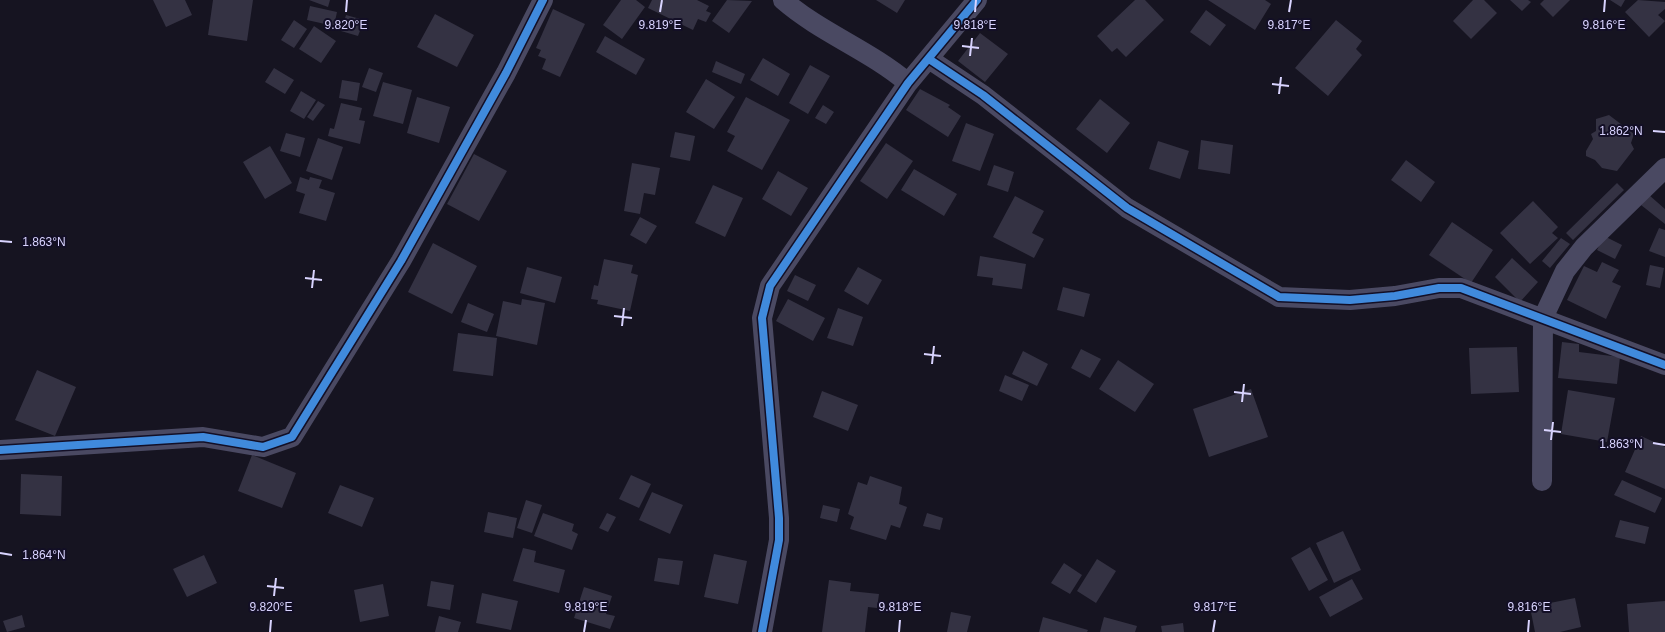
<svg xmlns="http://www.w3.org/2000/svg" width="1665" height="632" font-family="Arial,sans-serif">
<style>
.building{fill:#343243}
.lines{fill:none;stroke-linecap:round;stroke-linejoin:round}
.minor{stroke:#4a4962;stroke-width:20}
.cycleway-casing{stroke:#130f26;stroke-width:11}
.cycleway{stroke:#408adc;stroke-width:8}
.ticks{fill:none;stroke:#d9d4ff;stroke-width:2}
.ticks-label{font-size:12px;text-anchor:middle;fill:#d9d4ff;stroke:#130f26;stroke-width:4;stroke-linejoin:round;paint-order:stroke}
</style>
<rect width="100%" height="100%" fill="#161421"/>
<path class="building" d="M153,0H185L192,15L166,27Z
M213,0H253L247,41L208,35Z
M309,0H330L328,7Z
M621,0H636L645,7L622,39L603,25Z
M652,0H697L709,6L706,11L711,13L706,22L698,19L693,30L648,8Z
M727,0L752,1L729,33L712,21Z
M876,0H905L897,13Z
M1135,0H1145L1164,20L1126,57L1117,48L1112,52L1097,36Z
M1208,0H1265L1271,4L1255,30Z
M1473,0H1484L1497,13L1471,39L1453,21Z
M1510,0H1528L1531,2L1522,11Z
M1544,0H1570L1553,17L1540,4Z
M1610,0H1625L1621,7Z
M1638,0L1665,2V9L1658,15L1665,21L1649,37L1625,12Z
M310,6L337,12L334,26L307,20Z
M553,9L585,24L560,77L542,69L546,59L538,56L541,50L536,48Z
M1206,10L1226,25L1210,46L1190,32Z
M435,14L474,35L457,67L417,47Z
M346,15L364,20L358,36L341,31Z
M294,20L307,29L294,48L281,40Z
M1336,20L1362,41L1356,49L1362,55L1328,96L1295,68Z
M314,26L336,41L321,63L299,49Z
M980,33L1008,54L985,82L958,61Z
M605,36L645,59L636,75L596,52Z
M763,58L790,74L778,96L750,80Z
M716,61L745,74L741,84L712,72Z
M810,65L830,76L808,114L789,103Z
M274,68L294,80L285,94L265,82Z
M369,68L383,73L376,92L362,87Z
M706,79L735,97L714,129L686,112Z
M342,80L360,83L357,101L339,98Z
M383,82L412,90L403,124L373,116Z
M920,89L950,105L948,107L961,116L948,137L906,110Z
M301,91L316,100L304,119L290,111Z
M417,97L450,107L439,143L407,133Z
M746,97L790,120L762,170L727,151L735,136L727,132Z
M1100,99L1130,123L1107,153L1076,129Z
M318,101L325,105L313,121L307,117Z
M341,103L362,108L359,120L365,121L360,144L328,136L330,128L334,129Z
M823,105L834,112L826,124L815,118Z
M1609,115L1634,134L1631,143L1634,149L1617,171L1602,168L1595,160L1586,156V151L1593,139L1591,134L1596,131V119Z
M966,123L994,134L980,171L952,161Z
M675,132L695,136L690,161L670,157Z
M286,133L305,138L300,157L280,151Z
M318,138L343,147L332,180L306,171Z
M1201,140L1233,145L1230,174L1198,169Z
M1158,141L1189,151L1180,179L1149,169Z
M886,143L913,161L887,199L860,181Z
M270,146L292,183L265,199L243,162Z
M474,154L507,171L479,221L447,204Z
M1406,160L1435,182L1421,202L1391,180Z
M632,163L660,168L655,195L644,193L640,214L624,211Z
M994,165L1014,172L1008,192L987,185Z
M914,169L957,194L944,216L901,190Z
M778,171L808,188L791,216L762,199Z
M300,177L309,180L310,177L322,180L319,188L335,193L326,221L299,213L305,194L296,191Z
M1617,183L1624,190L1573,240L1566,233Z
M713,185L743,198L725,237L695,223Z
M1649,195L1665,209V224L1641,205Z
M1015,196L1044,211L1032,233L1044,239L1034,258L993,237Z
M1533,201L1558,227L1552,233L1558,238L1530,264L1500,233Z
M640,217L657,226L646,244L630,235Z
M1452,222L1493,250L1471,283L1429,255Z
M1659,228L1665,230V257L1649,251Z
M1604,236L1622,245L1615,259L1597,250Z
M1561,238L1570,244L1550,268L1542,261Z
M433,243L477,266L452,314L408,292Z
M980,256L1026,264L1022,289L992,285L993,278L977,276Z
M1512,258L1538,282L1520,302L1495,277Z
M604,259L633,265L631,273L638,275L630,311L597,304L598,300L591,299L594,285L598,286Z
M1602,262L1619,270L1612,282L1621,286L1606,319L1567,300L1584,266L1597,272Z
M1650,265L1664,268L1660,288L1646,285Z
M527,267L562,277L555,303L520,293Z
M858,267L882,280L868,305L844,291Z
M795,275L816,285L808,301L787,291Z
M1063,287L1090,294L1084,317L1057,310Z
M522,299L545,303L537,345L496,336L503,301L521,305Z
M788,299L825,318L813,341L776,321Z
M468,303L494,314L487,332L461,322Z
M838,308L863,317L853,346L827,338Z
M458,333L497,338L493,376L453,371Z
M1562,342L1579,344V352L1620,357L1617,384L1558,378Z
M1517,347L1519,392L1471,394L1469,348Z
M1081,349L1101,359L1090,378L1071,368Z
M1023,351L1048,364L1037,386L1012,374Z
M1118,360L1154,384L1135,412L1099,389Z
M37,370L76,387L55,436L15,420Z
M1005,375L1029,385L1022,401L999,391Z
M1251,389L1268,437L1209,457L1193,409Z
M1568,390L1615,398L1607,442L1561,434Z
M822,391L858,405L848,431L813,417Z
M1641,436L1665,447V489L1625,472Z
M252,455L296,473L282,508L238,491Z
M21,474L62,476L61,516L20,514Z
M631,475L651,484L639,508L619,499Z
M870,476L902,487L899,504L907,507L900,528L891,525L886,540L850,529L854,517L848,514L858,482L867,485Z
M1622,480L1662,498L1655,513L1614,495Z
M340,485L374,498L362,527L328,513Z
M652,492L683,505L670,534L639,520Z
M526,500L542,505L532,533L517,528Z
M823,505L840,509L837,522L820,518Z
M488,512L517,518L513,538L484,532Z
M543,513L574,524L572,531L578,534L572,550L534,536Z
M607,513L616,517L608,532L599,528Z
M927,513L943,518L940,530L923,526Z
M1620,520L1649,527L1645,544L1615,537Z
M1343,531L1361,570L1334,583L1316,543Z
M1310,547L1328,580L1309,591L1291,558Z
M523,548L536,551L534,562L565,570L559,593L513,581Z
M714,554L747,561L738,604L704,597Z
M204,555L217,583L187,597L173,569Z
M658,558L683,561L679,585L654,581Z
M1097,559L1116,571L1096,603L1077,591Z
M1064,563L1082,575L1070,594L1051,583Z
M1352,579L1363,599L1330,617L1319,597Z
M829,580L851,583L850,591L879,594L877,608L868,607L865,632H822Z
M431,581L454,585L450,610L427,606Z
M383,584L389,616L360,622L354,590Z
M584,587L612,596L606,614L615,616L610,629L574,618Z
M482,593L518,601L511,630L476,623Z
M1575,598L1581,627L1560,632H1535L1530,607Z
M1665,601V632H1629L1627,604Z
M951,612L971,616L967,632H947Z
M22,615L25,627L7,632L3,621Z
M439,616L461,622L458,632H435Z
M1043,617L1088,630L1087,632H1039Z
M1104,617L1137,626L1135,632H1100Z
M1183,623L1184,632H1162L1161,626Z"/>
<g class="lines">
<path class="minor" d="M783,0C821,33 869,50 908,83
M929,59L983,95L1127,208L1279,297L1350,300L1395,296L1439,288H1461L1665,365
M0,450L203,437L263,447L292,437L401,261L506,73L543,0
M1542,481L1543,318L1565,271L1584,247L1665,168
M762,632L779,540V518L762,318L770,286L908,83L977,0"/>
<defs>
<path id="cycleway" d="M929,59L983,95L1127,208L1279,297L1350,300L1395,296L1439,288H1461L1665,365
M0,450L203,437L263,447L292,437L401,261L506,73L543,0
M762,632L779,540V518L762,318L770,286L908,83L977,0"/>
</defs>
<use href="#cycleway" class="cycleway-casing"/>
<use href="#cycleway" class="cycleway"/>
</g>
<path class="ticks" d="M346,12L347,0M660,12L662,0M975,12L976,0M1289,12L1291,0M1604,12L1605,0M962,46L979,48M970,56L972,38M1272,84L1289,86M1279,94L1281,77M1653,131L1665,132M0,241L12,242M305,278L322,280M312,288L314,270M614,316L632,318M622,326L624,308M924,354L941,356M932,364L934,346M1234,392L1251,394M1242,402L1244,384M1544,430L1561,432M1551,440L1553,422M1653,443L1665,445M0,553L12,555M267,586L284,588M274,596L276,578M270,632L271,620M584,632L586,620M899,632L900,620M1213,632L1215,620M1528,632L1529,620"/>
<g class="ticks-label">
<text x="346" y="29">9.820°E</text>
<text x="660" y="29">9.819°E</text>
<text x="975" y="29">9.818°E</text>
<text x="1289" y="29">9.817°E</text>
<text x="1604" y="29">9.816°E</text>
<text x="1621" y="135">1.862°N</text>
<text x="44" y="246">1.863°N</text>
<text x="1621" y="448">1.863°N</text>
<text x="44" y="559">1.864°N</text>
<text x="271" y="611">9.820°E</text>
<text x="586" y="611">9.819°E</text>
<text x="900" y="611">9.818°E</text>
<text x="1215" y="611">9.817°E</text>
<text x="1529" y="611">9.816°E</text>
</g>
</svg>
